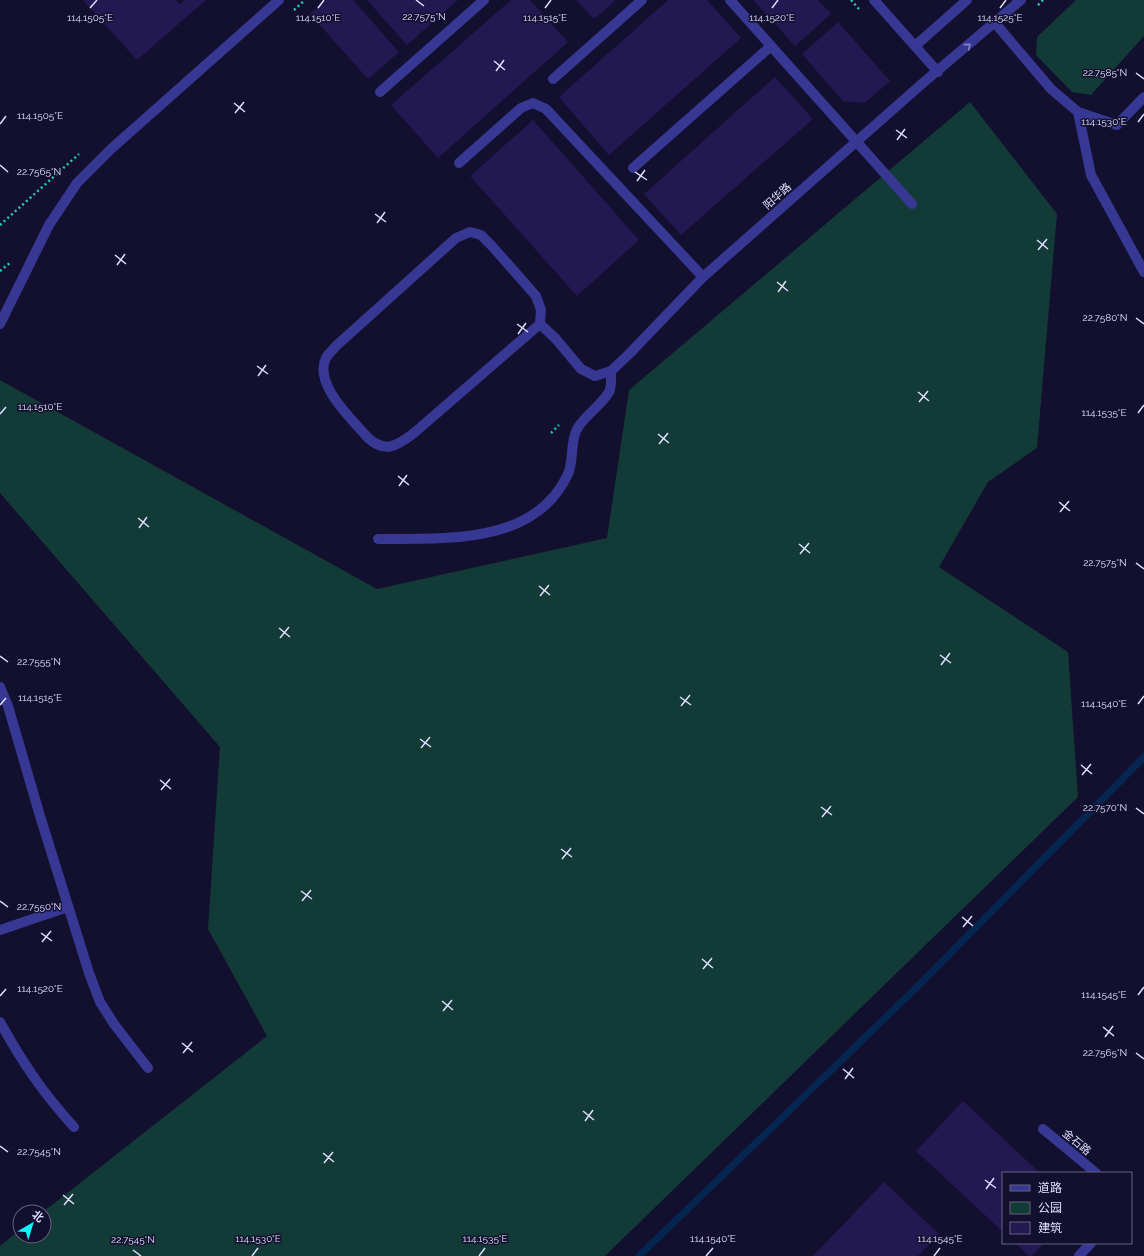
<svg xmlns="http://www.w3.org/2000/svg" width="1144" height="1256" font-family="Raleway,'Noto Sans SC',sans-serif">
<style>
.green{fill:#123a36}
.lines{fill:none;stroke-linecap:round;stroke-linejoin:round}
.stream{stroke:#062652;stroke-width:7}
.building{fill:#221952}
.path{stroke:#25ccb8;stroke-width:2.5;stroke-dasharray:2 3;stroke-linecap:butt}
.service{stroke:#363893;stroke-width:10}
.minor{stroke:#363893;stroke-width:10}
.oneway{stroke:#8283c4}
.ticks{fill:none;stroke:#e0deff;stroke-width:1.5}
.labels{text-anchor:middle;stroke-width:3;stroke-linejoin:round;paint-order:stroke}
.street-label{font-size:11px;fill:#e0deff;stroke:#130f2f}
.ticks-label{font-size:10px;text-anchor:middle;fill:#e0deff;stroke:#130f2f;stroke-width:3;stroke-linejoin:round;paint-order:stroke}
</style>
<rect width="100%" height="100%" fill="#130f2f"/>
<path class="green" d="M1076,0H1144V36L1091,95L1072,92L1036,55L1037,37Z
M970,102L1057,214L1037,448L988,482L939,567L1068,652L1078,797L605,1256H0V1246L20,1230V1236H44L43,1212L267,1036L208,929L220,747L0,493V380L377,589L607,538L629,390Z"/>
<g class="lines">
<path class="stream" d="M639,1256L915,989L1144,757"/>
</g>
<path class="building" d="M83,0H176L180,4L185,0H206L137,60Z
M326,0H353L399,52L368,79L310,14Z
M367,0H458L407,45Z
M511,0H530L568,42L438,158L391,105Z
M576,0H616L594,19Z
M668,0H707L741,38L609,155L559,97Z
M753,0H818L831,14L795,46Z
M838,22L890,81L865,103L843,101L802,54Z
M775,77L813,119L681,235L644,194Z
M533,120L639,240L577,296L470,176Z
M963,1101L1040,1173H1003V1232L916,1151Z
M884,1182L939,1234L918,1256H813Z
M1015,1243H1044L1032,1256H1029Z"/>
<g class="lines">
<path class="path" d="M851,0L859,9
M1038,5L1043,0
M294,10L305,0
M0,225L79,154
M0,271L11,262
M551,433L559,425"/>
<path class="service" d="M730,0L912,204
M553,79L642,0
M380,92L484,0
M459,163L521,108L533,103L546,109L703,277
M633,168L771,46
M540,324L414,433C397,446 385,454 367,437C352,419 313,384 326,358C328,354 333,350 336,346L456,238L470,232L481,235L492,246L536,296L541,310L540,324L556,339
M378,539C444,538 535,546 568,474C574,460 570,442 577,429C585,415 601,406 609,392C612,387 611,377 611,371"/>
<path class="minor" d="M874,0L938,72
M995,23L1051,89L1078,112L1117,125L1144,97
M915,46L967,0
M1078,112L1091,175L1144,272
M0,324L49,225L77,183L111,149L279,0
M556,339L581,369L595,376L611,371L631,352L703,277L924,82L1021,0
M0,687L8,706L40,816L89,973L100,1002L114,1024L148,1068
M0,930L68,907
M0,1022C22,1062 43,1093 74,1127
M1043,1129L1096,1173
M1079,1256L1091,1243"/>
</g>
<defs><path id="oneway-chevron" d="M-2-3.5L2.5 0L-2 3.5" fill="none" stroke-width="1.6" stroke-linecap="round" stroke-linejoin="round"/></defs>
<use class="oneway" href="#oneway-chevron" transform="translate(968 46) rotate(-41)"/>
<path class="ticks" d="M416,0L424,6M90,8L97,0M318,8L324,0M545,8L551,0M772,8L778,0M1000,8L1006,0M494,61L505,70M496,71L504,60M1136,73L1144,79M234,103L245,112M235,113L244,102M1138,122L1144,114M0,124L6,116M896,130L907,138M897,140L905,129M0,165L8,172M635,172L647,180M637,181L645,170M375,214L386,222M377,223L385,212M1037,240L1048,249M1038,250L1047,239M115,255L126,264M117,265L125,254M777,282L788,291M778,292L786,281M1136,318L1144,324M517,324L528,332M518,334L526,323M257,366L268,374M258,376L266,365M918,392L929,401M919,402L928,391M1138,413L1144,405M0,414L6,407M658,434L669,443M659,444L668,433M398,476L409,485M399,486L407,475M1059,502L1070,511M1060,512L1069,501M138,518L149,527M139,528L147,517M799,544L810,553M800,554L809,543M1136,563L1144,569M539,586L550,595M540,596L549,585M279,628L290,637M280,638L289,627M940,655L951,663M0,656L8,662M941,665L950,653M680,697L691,705M1138,704L1144,696M0,705L6,698M681,706L690,695M420,739L431,747M421,748L430,737M1081,765L1092,774M1082,775L1091,764M160,780L171,789M161,790L170,779M821,807L832,815M1136,808L1144,814M822,817L831,806M561,849L572,857M562,859L571,848M301,891L312,899M0,901L8,907M302,901L311,890M962,917L973,926M963,927L972,916M41,933L52,941M42,942L51,931M702,959L713,968M703,969L712,958M1138,995L1144,987M0,996L6,989M442,1001L453,1010M443,1011L452,1000M1103,1027L1114,1036M1105,1037L1113,1026M182,1043L193,1052M183,1053L192,1042M1136,1053L1144,1059M843,1069L854,1078M845,1079L853,1068M583,1111L594,1120M585,1121L593,1110M0,1146L8,1152M323,1153L334,1162M324,1163L333,1152M985,1180L996,1188M986,1189L994,1178M63,1195L74,1204M64,1205L73,1194M133,1250L141,1256M252,1256L258,1248M479,1256L485,1248M706,1256L713,1248M934,1256L940,1248"/>
<g class="labels">
<g class="street-label">
<text transform="translate(777 196) rotate(-42)" y="4">阳华路</text>
<text transform="translate(1077 1142) rotate(40)" y="4">金石路</text>
</g>
</g>
<g class="ticks-label">
<text x="424" y="20">22.7575°N</text>
<text x="90" y="21">114.1505°E</text>
<text x="545" y="21">114.1515°E</text>
<text x="1000" y="21">114.1525°E</text>
<text x="318" y="21">114.1510°E</text>
<text x="772" y="21">114.1520°E</text>
<text x="1105" y="76">22.7585°N</text>
<text x="40" y="119">114.1505°E</text>
<text x="1104" y="125">114.1530°E</text>
<text x="39" y="175">22.7565°N</text>
<text x="1105" y="321">22.7580°N</text>
<text x="40" y="410">114.1510°E</text>
<text x="1104" y="416">114.1535°E</text>
<text x="1105" y="566">22.7575°N</text>
<text x="39" y="665">22.7555°N</text>
<text x="40" y="701">114.1515°E</text>
<text x="1104" y="707">114.1540°E</text>
<text x="1105" y="811">22.7570°N</text>
<text x="39" y="910">22.7550°N</text>
<text x="40" y="992">114.1520°E</text>
<text x="1104" y="998">114.1545°E</text>
<text x="1105" y="1056">22.7565°N</text>
<text x="39" y="1155">22.7545°N</text>
<text x="258" y="1242">114.1530°E</text>
<text x="485" y="1242">114.1535°E</text>
<text x="713" y="1242">114.1540°E</text>
<text x="940" y="1242">114.1545°E</text>
<text x="133" y="1243">22.7545°N</text>
</g>
<rect x="1002" y="1172" width="130" height="72" fill="#130f2f" stroke="#656282"/>
<rect x="1010" y="1185" width="20" height="6" fill="#363893" stroke="#656282"/>
<text x="1038" y="1192" font-size="12" fill="#e0deff">道路</text>
<rect x="1010" y="1202" width="20" height="12" fill="#123a36" stroke="#656282"/>
<text x="1038" y="1212" font-size="12" fill="#e0deff">公园</text>
<rect x="1010" y="1222" width="20" height="12" fill="#221952" stroke="#656282"/>
<text x="1038" y="1232" font-size="12" fill="#e0deff">建筑</text>
<g transform="translate(32 1224) rotate(38)"><circle r="19" fill="#130f2f" stroke="#656282"/>
<path d="M0-3L7 15L0 10L-7 15Z" fill="#0af6ff"/>
<text y="-6" font-size="11" font-weight="bold" text-anchor="middle" fill="#e0deff">北</text>
</g>
</svg>
